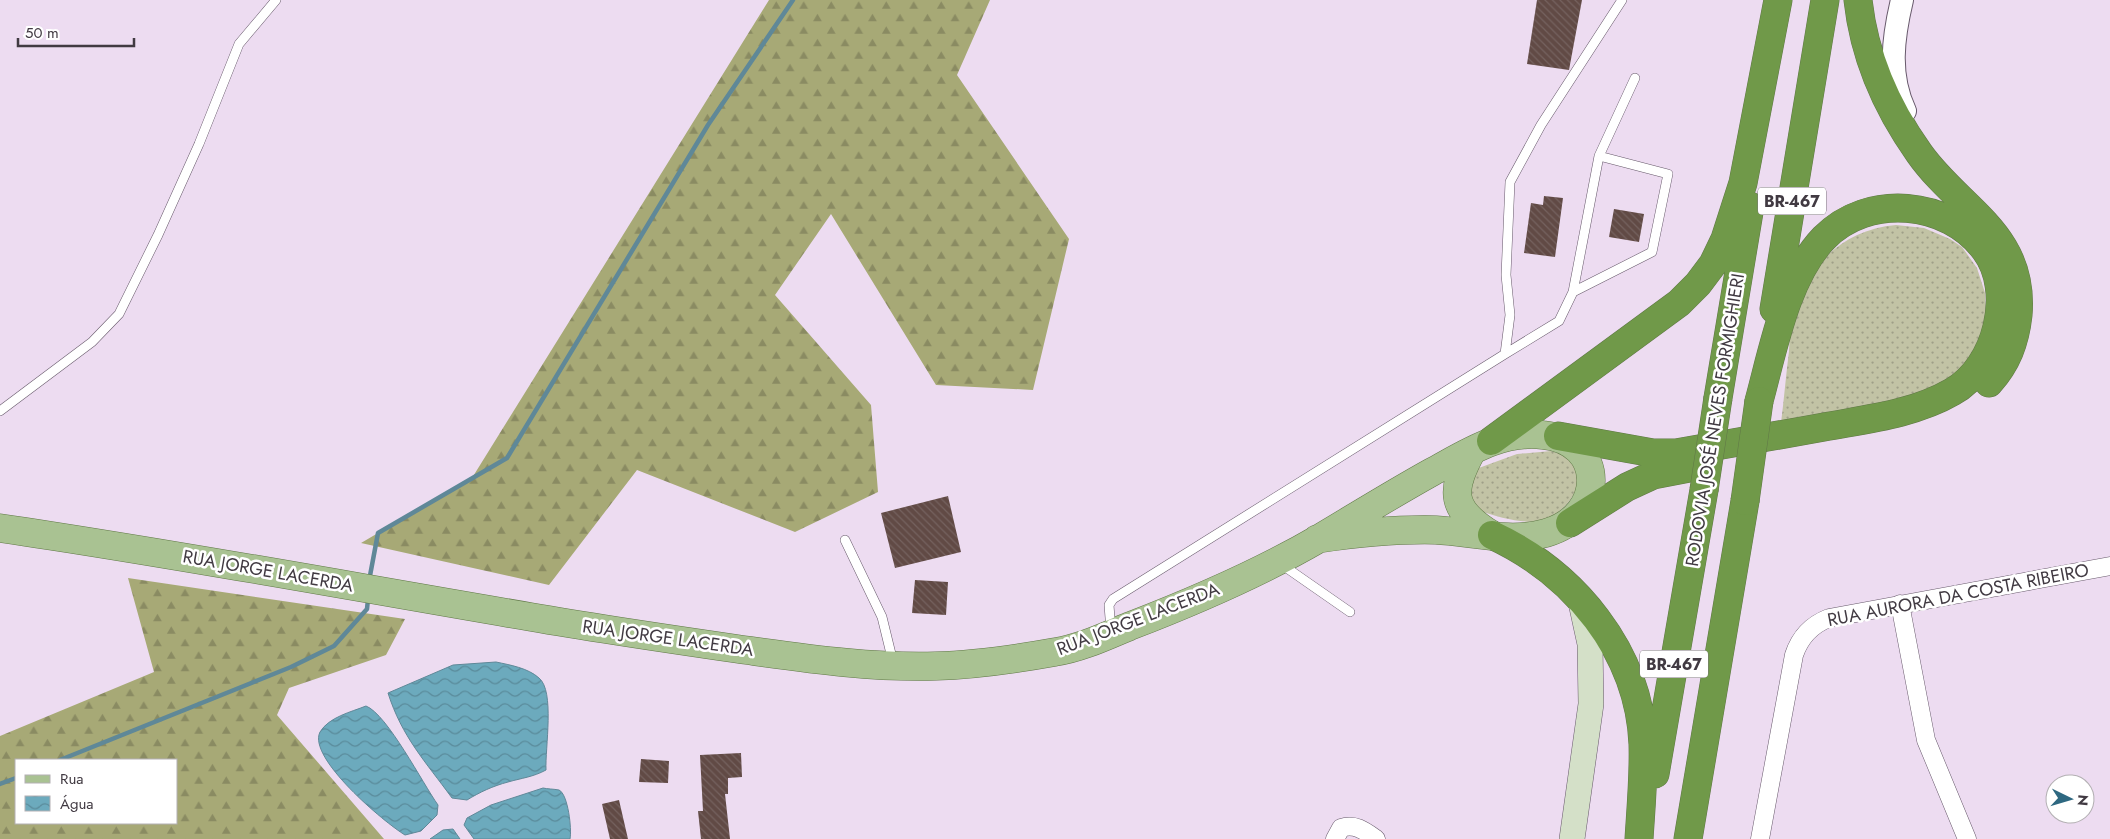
<svg xmlns="http://www.w3.org/2000/svg" width="2110" height="839" font-family="Jost,sans-serif">
<style>
.grass{fill:url(#grass-dots)}
.forest{fill:url(#forest-firs);fill-rule:evenodd}
.water{fill:url(#water-waves);stroke:#5f8898}
.lines{fill:none;stroke-linecap:round;stroke-linejoin:round}
.stream{stroke:#5f8898;stroke-width:4.5}
.building{fill:url(#building-back-hatch)}
.service-casing{stroke:#67596b;stroke-width:10}
.minor-casing{stroke:#67596b;stroke-width:19}
.tertiary-casing{stroke:#67596b;stroke-width:24}
.secondary-casing{stroke:#67596b;stroke-width:26}
.primary-casing{stroke:#607847;stroke-width:29}
.motorway-casing{stroke:#607847;stroke-width:29}
.service{stroke:#fff;stroke-width:9}
.minor{stroke:#fff;stroke-width:18}
.tertiary{stroke:#fff;stroke-width:22}
.secondary{stroke:#d4e0c8;stroke-width:25}
.primary{stroke:#a9c292;stroke-width:28}
.motorway{stroke:#709949;stroke-width:28}
.motorway-bridge-casing{stroke:#607847;stroke-width:29;stroke-linecap:butt}
.motorway-bridge{stroke:#709949;stroke-width:28}
.labels{text-anchor:middle;stroke-width:5;stroke-linejoin:round;paint-order:stroke}
.shield{fill:#fff;stroke:#7a757b;stroke-width:1}
.shield-label{font-size:16px;font-weight:bold;fill:#413a42}
.street-label{font-size:18px;fill:#413a42;stroke:#fff}
</style>
<defs>
<pattern id="grass-dots" width="8" height="8" patternUnits="userSpaceOnUse" patternTransform="scale(1.25)"><rect width="8" height="8" fill="#c2c3a5"/><path d="M2 2h.1M6 6h.1" fill="none" stroke="#9f9f88" stroke-width="1.8" stroke-linecap="round"/></pattern>
<pattern id="forest-firs" width="22" height="20" patternUnits="userSpaceOnUse" patternTransform="scale(1.25)"><rect width="22" height="20" fill="#a7a976"/><path d="M5 1l3.5 6h-7zM16 11l3.5 6h-7z" fill="#8a8b62"/></pattern>
<pattern id="water-waves" width="16" height="10" patternUnits="userSpaceOnUse" patternTransform="scale(1.25)"><rect width="16" height="10" fill="#6caabd"/><path d="M0 5q4-4 8 0t8 0" fill="none" stroke="#5a8b9b"/></pattern>
<pattern id="building-back-hatch" width="6" height="6" patternUnits="userSpaceOnUse" patternTransform="scale(1.25)"><rect width="6" height="6" fill="#614a45"/><path d="M-1 5l2 2M0 0l6 6M5-1l2 2" fill="none" stroke="#75625f"/></pattern>
</defs>
<rect width="100%" height="100%" fill="#eddcf1"/>
<path class="grass" d="M1896,225L1924,228L1950,239L1962,247L1977,268L1985,293L1986,319L1972,359L1929,395L1781,423C1784,399 1786,375 1789,351C1790,340 1789,327 1792,317C1809,265 1841,230 1896,225Z
M1551,451C1572,456 1574,464 1580,483C1555,535 1522,524 1476,510C1468,495 1470,484 1476,469L1517,454Z"/>
<path class="forest" d="M769,0H990L957,75L1069,239L1033,390L936,385L831,214L775,295L871,405L878,492L795,532L637,470L549,585L361,543L472,478Z
M128,578L405,619L386,655L289,688L277,715L384,839H0V736L154,672ZM16,760H176V823H16Z"/>
<path class="water" d="M496,662C510,665 528,668 539,678C555,691 545,748 546,770C533,777 522,778 508,782C493,786 480,792 467,800L452,798C425,761 402,737 388,693L453,665Z
M366,706C387,714 423,784 438,805L437,815L421,831L405,835C385,823 307,758 320,732C329,717 351,712 366,706Z
M543,788C547,789 554,789 559,790C568,794 572,829 570,839H474L464,825L467,818L491,805Z
M453,829L460,839H430L443,830Z"/>
<g class="lines">
<path class="stream" d="M369,581L378,533L507,458L708,125L793,0
M60,760L291,667L334,646L367,609L368,599
M0,784L16,778"/>
</g>
<path class="building" d="M1537,0H1582L1569,70L1527,64Z
M1544,196L1563,198L1555,257L1524,253L1531,203L1543,205Z
M1614,209L1644,214L1639,242L1609,237Z
M948,496L961,552L895,568L881,513Z
M915,580L948,582L946,615L912,613Z
M741,753L742,777L728,778V794H725L730,839H701L698,811H703L700,755Z
M641,759L669,761L668,783L639,782Z
M619,800L628,839H610L602,804Z"/>
<g class="lines">
<defs>
<path id="service" d="M1573,292L1652,252L1668,174L1599,156
M1505,354L1559,321L1573,292L1599,156L1635,78
M0,411L92,342L119,314L158,235L199,144L239,44L276,0
M845,540L882,617L893,662
M1281,564L1350,612
M1111,631L1109,605L1113,599L1505,354L1510,315L1506,275L1510,182L1541,125L1622,0"/>
<path id="minor" d="M1900,604L1926,740L1967,839
M1335,839L1341,828C1355,823 1365,831 1376,839
M1760,839L1794,655C1800,637 1811,625 1829,618L2110,566"/>
<path id="tertiary" d="M1902,0C1893,38 1888,75 1905,111"/>
<path id="secondary" d="M1572,839L1591,704L1590,644L1580,598"/>
<path id="primary" d="M1472,451C1449,492 1451,510 1492,535
M0,528C178,554 354,587 531,617C600,629 669,639 738,649C804,658 869,668 936,666C976,665 1016,659 1055,652C1081,648 1106,636 1130,626C1195,601 1260,573 1320,538C1357,516 1394,493 1432,472C1467,453 1501,430 1543,435C1607,441 1606,516 1546,533C1511,543 1472,532 1436,530C1396,529 1357,533 1317,539"/>
<path id="motorway" d="M1858,0C1864,55 1887,108 1919,153C1959,210 2025,233 2018,315C2015,342 2007,363 1989,383
M1774,309L1825,0
M1718,398L1750,206
M1558,436L1653,453H1676C1726,444 1775,436 1824,427C1867,419 1914,414 1952,392C1997,367 2016,291 1985,250C1948,200 1868,193 1824,238C1786,277 1773,350 1759,401
M1491,441L1679,303L1698,284L1713,264L1725,239L1743,183L1778,0
M1570,523L1627,487L1653,475L1705,465
M1492,535C1574,573 1639,651 1643,744C1644,775 1641,807 1639,839
M1655,774L1704,490
M1688,839L1745,501"/>
</defs>
<use href="#service" class="service-casing"/>
<use href="#minor" class="minor-casing"/>
<use href="#tertiary" class="tertiary-casing"/>
<use href="#secondary" class="secondary-casing"/>
<use href="#primary" class="primary-casing"/>
<use href="#motorway" class="motorway-casing"/>
<use href="#service" class="service"/>
<use href="#minor" class="minor"/>
<use href="#tertiary" class="tertiary"/>
<use href="#secondary" class="secondary"/>
<use href="#primary" class="primary"/>
<use href="#motorway" class="motorway"/>
<defs>
<path id="motorway-bridge" d="M1704,490L1718,398
M1745,501L1759,401"/>
</defs>
<use href="#motorway-bridge" class="motorway-bridge-casing"/>
<use href="#motorway-bridge" class="motorway-bridge"/>
</g>
<g class="labels">
<g class="shield">
<rect x="1758" y="187.5" width="68" height="27" rx="4"/>
<rect x="1640" y="650.5" width="68" height="27" rx="4"/>
</g>
<g class="shield-label">
<text x="1792" y="207">BR-467</text>
<text x="1674" y="670">BR-467</text>
</g>
<g class="street-label">
<text transform="translate(1715 420) rotate(-81)" y="6">RODOVIA JOSÉ NEVES FORMIGHIERI</text>
<text transform="translate(268 571) rotate(10)" y="6">RUA JORGE LACERDA</text>
<text transform="translate(1958 595) rotate(-11)" y="6">RUA AURORA DA COSTA RIBEIRO</text>
<text transform="translate(1138 619) rotate(-21)" y="6">RUA JORGE LACERDA</text>
<text transform="translate(668 638) rotate(8)" y="6">RUA JORGE LACERDA</text>
</g>
</g>
<rect x="15" y="759" width="162" height="65" fill="#ffffff" stroke="#b3b0b3"/>
<rect x="25" y="775" width="25" height="8" fill="#a9c292" stroke="#b3b0b3"/>
<text x="60" y="784" font-size="15" fill="#413a42">Rua</text>
<rect x="25" y="796" width="25" height="15" fill="url(#water-waves)" stroke="#b3b0b3"/>
<text x="60" y="809" font-size="15" fill="#413a42">Água</text>
<g transform="translate(2070 799) rotate(95)"><circle r="24" fill="#ffffff" stroke="#b3b0b3"/>
<path d="M0-4L9 19L0 12L-9 19Z" fill="#2e6881"/>
<text y="-8" font-size="14" font-weight="bold" text-anchor="middle" fill="#413a42">N</text>
</g>
<path d="M18 38v8h116v-8" fill="none" stroke="#413a42" stroke-width="2.5"/>
<text x="25" y="38" font-size="15" fill="#413a42" stroke="#ffffff" stroke-width="4" paint-order="stroke">50 m</text>
</svg>
